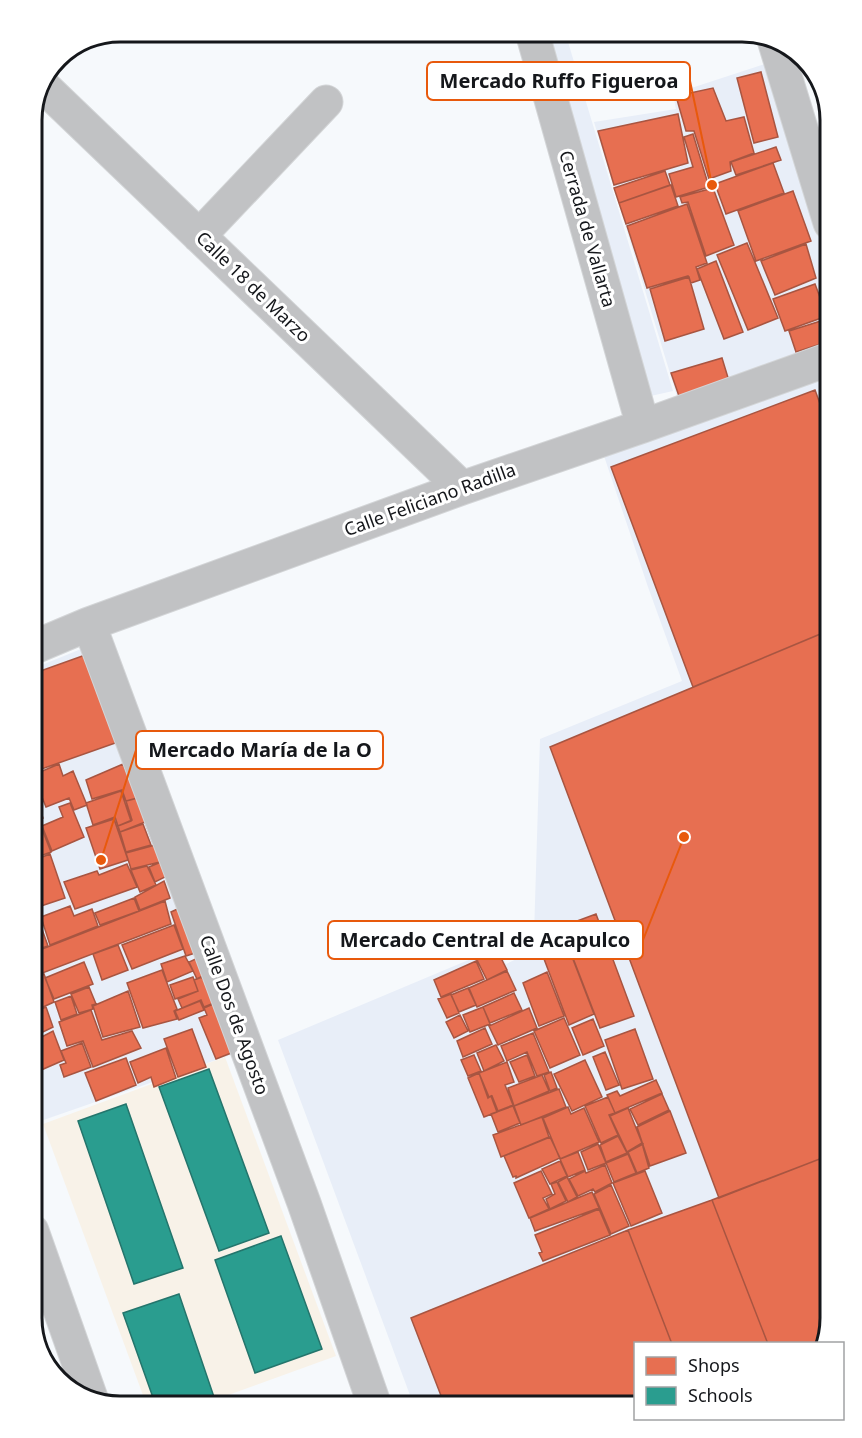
<svg xmlns="http://www.w3.org/2000/svg" width="862" height="1438" font-family="'Noto Sans',sans-serif">
<style>
.built{fill:#e8eef8}
.education{fill:#f8f2e8}
.shops{fill:#e76f51;stroke:#a85541;stroke-width:1.5}
.schools{fill:#2a9d8f;stroke:#24756c;stroke-width:1.5}
.lines{fill:none;stroke-linecap:round;stroke-linejoin:round}
.minor-casing{stroke:#d3d5d7;stroke-width:35}
.minor{stroke:#c1c2c4;stroke-width:33}
.labels{text-anchor:middle;stroke-width:6;stroke-linejoin:round;paint-order:stroke}
.street-label{font-size:18px;fill:#15171b;stroke:#fff}
.rim{fill:none;stroke:#15171b;stroke-width:3}
.leader{fill:none;stroke:#e8590c;stroke-width:2}
.callout-dot{fill:#e8590c;stroke:#fff;stroke-width:2}
.callout{fill:#fff;stroke:#e8590c;stroke-width:2}
.callout-label{font-size:20px;text-anchor:middle;font-weight:bold;fill:#15171b}
</style>
<rect width="100%" height="100%" fill="#f6f9fc"/>
<path class="built" d="M514,32H565L673,391L628,401Z
M774,61L830,247V351L679,403L594,122L676,109L673,94Z
M830,377V1319L823,1343L636,1344L635,1406H414L278,1040L497,948L506,964L538,949L534,935L540,739L682,681L648,587L603,453Z
M91,645L242,1051L32,1124V669Z"/>
<path class="education" d="M225,1057L336,1356L198,1406H147L43,1124Z"/>
<path class="shops" d="M761,72L778,137L754,143L737,78Z
M713,88L726,121L744,117L754,153L730,162L731,171L709,179L694,131H686L676,96Z
M678,114L688,163L614,185L598,131Z
M693,134L709,187L676,197L669,174L693,167L684,137Z
M776,147L781,160L736,175L731,162Z
M773,163L784,193L726,214L715,184Z
M665,171L670,185L619,203L614,188Z
M671,185L678,206L626,224L619,203Z
M713,188L734,245L706,256L688,202L682,203L680,197Z
M793,191L811,241L756,261L738,211Z
M687,204L707,263L696,267L700,280L691,283L688,276L647,288L627,226Z
M747,243L778,318L748,330L717,255Z
M806,244L816,278L775,295L761,261Z
M716,261L743,332L724,339L697,269Z
M689,277L704,329L665,341L650,289Z
M815,284L827,316L785,331L773,299Z
M827,319L830,329V341L796,352L789,331Z
M722,358L729,381L679,396L671,373Z
M815,390L830,431V630L693,687L611,467Z
M830,630V1155L719,1198L550,747Z
M88,654L118,742L33,772L32,768V674Z
M59,764L63,776L73,771L87,805L74,810L69,798L46,807L33,775Z
M123,764L137,798L126,801L122,790L92,799L86,780Z
M32,788L43,818L32,822Z
M121,791L131,821L118,826L115,817L93,825L86,803Z
M138,798L164,841L153,843L145,822L120,832L118,826L132,820L126,801Z
M70,803L84,837L52,851L42,826L63,817L59,807Z
M114,819L128,860L100,869L86,828Z
M40,824L51,852L32,859V828Z
M143,824L151,845L126,852L120,832Z
M159,844L164,861L131,869L126,853Z
M50,854L65,898L38,907L32,889V861Z
M161,862L167,876L155,882L149,867Z
M127,864L137,887L75,909L64,882L97,871L99,875Z
M147,866L156,885L140,892L131,870Z
M164,881L170,898L140,910L135,897Z
M134,898L139,911L100,925L95,913Z
M165,901L171,924L32,977V953Z
M70,906L74,916L92,909L98,926L50,945L41,917Z
M184,906L201,951L186,956L171,912Z
M596,914L634,1016L600,1028L561,927Z
M38,918L48,946L32,951V920Z
M559,923L594,1014L569,1025L535,935Z
M174,925L183,949L132,969L122,945Z
M118,945L128,970L102,980L93,954Z
M497,950L507,970L487,980L477,960Z
M185,956L193,971L167,982L161,964Z
M202,956L210,975L203,978L202,977L197,979L189,962Z
M476,961L484,979L441,997L434,980Z
M84,962L93,984L54,999L45,978Z
M162,970L177,1009L174,1011L177,1019L143,1028L127,983Z
M507,971L516,990L477,1007L469,988Z
M547,972L564,1016L539,1026L523,983Z
M44,974L54,1002L32,1012V979Z
M209,976L219,1001L204,1007L201,1000L182,1008L178,999L198,991L194,980L201,977L203,979Z
M193,977L198,991L175,999L170,985Z
M89,987L96,1004L92,1005L93,1009L79,1013L71,994Z
M468,988L476,1005L459,1012L451,995Z
M128,991L140,1027L103,1037L93,1006Z
M514,993L522,1010L490,1023L483,1007Z
M451,994L459,1013L447,1018L438,999Z
M71,996L77,1014L61,1020L55,1002Z
M200,1001L204,1010L179,1020L175,1011Z
M218,1002L239,1050L216,1059L199,1018L207,1015L204,1008Z
M46,1007L53,1027L41,1033L39,1025L32,1028V1013Z
M483,1007L490,1024L470,1032L463,1015Z
M529,1008L537,1028L498,1045L489,1026Z
M91,1010L102,1040L132,1031L141,1048L93,1067L83,1041L67,1046L59,1022Z
M460,1015L468,1031L454,1038L446,1022Z
M564,1018L580,1055L550,1068L534,1031Z
M593,1019L604,1046L583,1055L572,1028Z
M485,1028L492,1044L463,1057L457,1041Z
M192,1029L206,1067L178,1077L164,1039Z
M635,1029L653,1079L622,1089L605,1040Z
M53,1031L64,1060L32,1074V1042Z
M533,1033L549,1072L537,1076L527,1052L507,1061L501,1046Z
M82,1043L91,1067L64,1077L60,1065L66,1063L61,1051Z
M496,1045L504,1061L484,1071L477,1053Z
M166,1048L176,1078L154,1087L151,1077L138,1083L130,1062Z
M605,1052L619,1085L606,1090L593,1057Z
M474,1055L481,1071L468,1076L461,1060Z
M527,1055L535,1076L519,1082L510,1062Z
M126,1058L136,1085L96,1101L85,1073Z
M585,1060L602,1097L572,1111L554,1074Z
M507,1062L514,1082L505,1085L513,1105L498,1111L492,1096L489,1097L479,1073Z
M551,1072L557,1088L550,1091L544,1075Z
M479,1073L488,1098L491,1096L497,1112L484,1117L468,1078Z
M542,1075L549,1091L514,1106L508,1088Z
M656,1080L662,1093L615,1113L607,1095L617,1091L620,1096Z
M559,1089L566,1107L521,1125L514,1106Z
M662,1094L669,1110L638,1125L630,1109Z
M608,1097L615,1113L609,1115L618,1135L601,1143L585,1106Z
M513,1106L520,1123L498,1132L491,1114Z
M568,1107L571,1114L584,1108L599,1142L560,1159L543,1118Z
M628,1108L642,1143L627,1152L610,1116Z
M670,1111L686,1153L650,1166L637,1127Z
M542,1117L549,1137L501,1157L493,1135Z
M618,1136L627,1153L606,1162L600,1145Z
M550,1137L560,1158L516,1178V1176L513,1177L504,1156Z
M598,1144L606,1163L588,1170L581,1152Z
M643,1144V1147L649,1168L637,1173L628,1152Z
M578,1152L585,1170L568,1177L560,1159Z
M628,1154L636,1173L614,1182L606,1163Z
M830,1155V1319L823,1344H768L712,1200Z
M560,1161L567,1176L550,1184L542,1169Z
M605,1165L612,1183L595,1192L593,1189L578,1196L569,1179L585,1171L586,1173Z
M541,1171L552,1194L543,1198L549,1209L529,1218L514,1183Z
M645,1171L662,1213L631,1226L613,1183Z
M567,1177L577,1197L568,1202L558,1182Z
M557,1182L566,1201L550,1209L546,1199L555,1194L551,1184Z
M611,1185L629,1226L611,1234L594,1194Z
M592,1192L599,1208L535,1231L530,1218Z
M712,1200L768,1344H672L628,1230Z
M599,1209L610,1235L543,1261L539,1253L542,1252L535,1235Z
M628,1230L672,1344H636V1406H445L411,1318Z"/>
<path class="schools" d="M209,1069L269,1233L219,1251L159,1087Z
M126,1104L183,1268L134,1284L78,1121Z
M281,1236L322,1349L255,1373L215,1260Z
M179,1294L214,1397L187,1406H156L123,1313Z"/>
<g class="lines">
<defs>
<path id="minor" d="M532,32L643,426
M774,40L830,223
M44,87L462,488
M199,236L326,102
M89,624L304,1203L375,1406
M32,648L89,624L462,488L643,426L830,359
M32,1231L91,1398"/>
</defs>
<use href="#minor" class="minor-casing"/>
<use href="#minor" class="minor"/>
</g>
<g class="labels">
<g class="street-label">
<text transform="translate(587 229) rotate(74)" y="6">Cerrada de Vallarta</text>
<text transform="translate(253 287) rotate(44)" y="6">Calle 18 de Marzo</text>
<text transform="translate(430 500) rotate(-20)" y="6">Calle Feliciano Radilla</text>
<text transform="translate(234 1015) rotate(70)" y="6">Calle Dos de Agosto</text>
</g>
</g>
<path d="M0 0H862V1438H0ZM120 42H742A78 78 0 0 1 820 120V1318A78 78 0 0 1 742 1396H120A78 78 0 0 1 42 1318V120A78 78 0 0 1 120 42Z" fill="#fff" fill-rule="evenodd"/>
<path class="rim" d="M120 42H742A78 78 0 0 1 820 120V1318A78 78 0 0 1 742 1396H120A78 78 0 0 1 42 1318V120A78 78 0 0 1 120 42Z"/>
<path class="leader" d="M712 185L690 81M101 860L136 750M684 837L643 940"/>
<g class="callout-dot">
<circle cx="712" cy="185" r="6"/>
<circle cx="101" cy="860" r="6"/>
<circle cx="684" cy="837" r="6"/>
</g>
<g class="callout">
<rect x="427" y="62" width="263" height="38" rx="6"/>
<rect x="136" y="731" width="247" height="38" rx="6"/>
<rect x="328" y="921" width="315" height="38" rx="6"/>
</g>
<g class="callout-label">
<text x="559" y="88">Mercado Ruffo Figueroa</text>
<text x="260" y="757">Mercado María de la O</text>
<text x="485" y="947">Mercado Central de Acapulco</text>
</g>
<rect x="634" y="1342" width="210" height="78" fill="#ffffff" stroke="#a1a2a4" stroke-width="1.5"/>
<rect x="646" y="1357" width="30" height="18" fill="#e76f51" stroke="#a1a2a4" stroke-width="1.5"/>
<text x="688" y="1372" font-size="18" fill="#15171b">Shops</text>
<rect x="646" y="1387" width="30" height="18" fill="#2a9d8f" stroke="#a1a2a4" stroke-width="1.5"/>
<text x="688" y="1402" font-size="18" fill="#15171b">Schools</text>
</svg>
